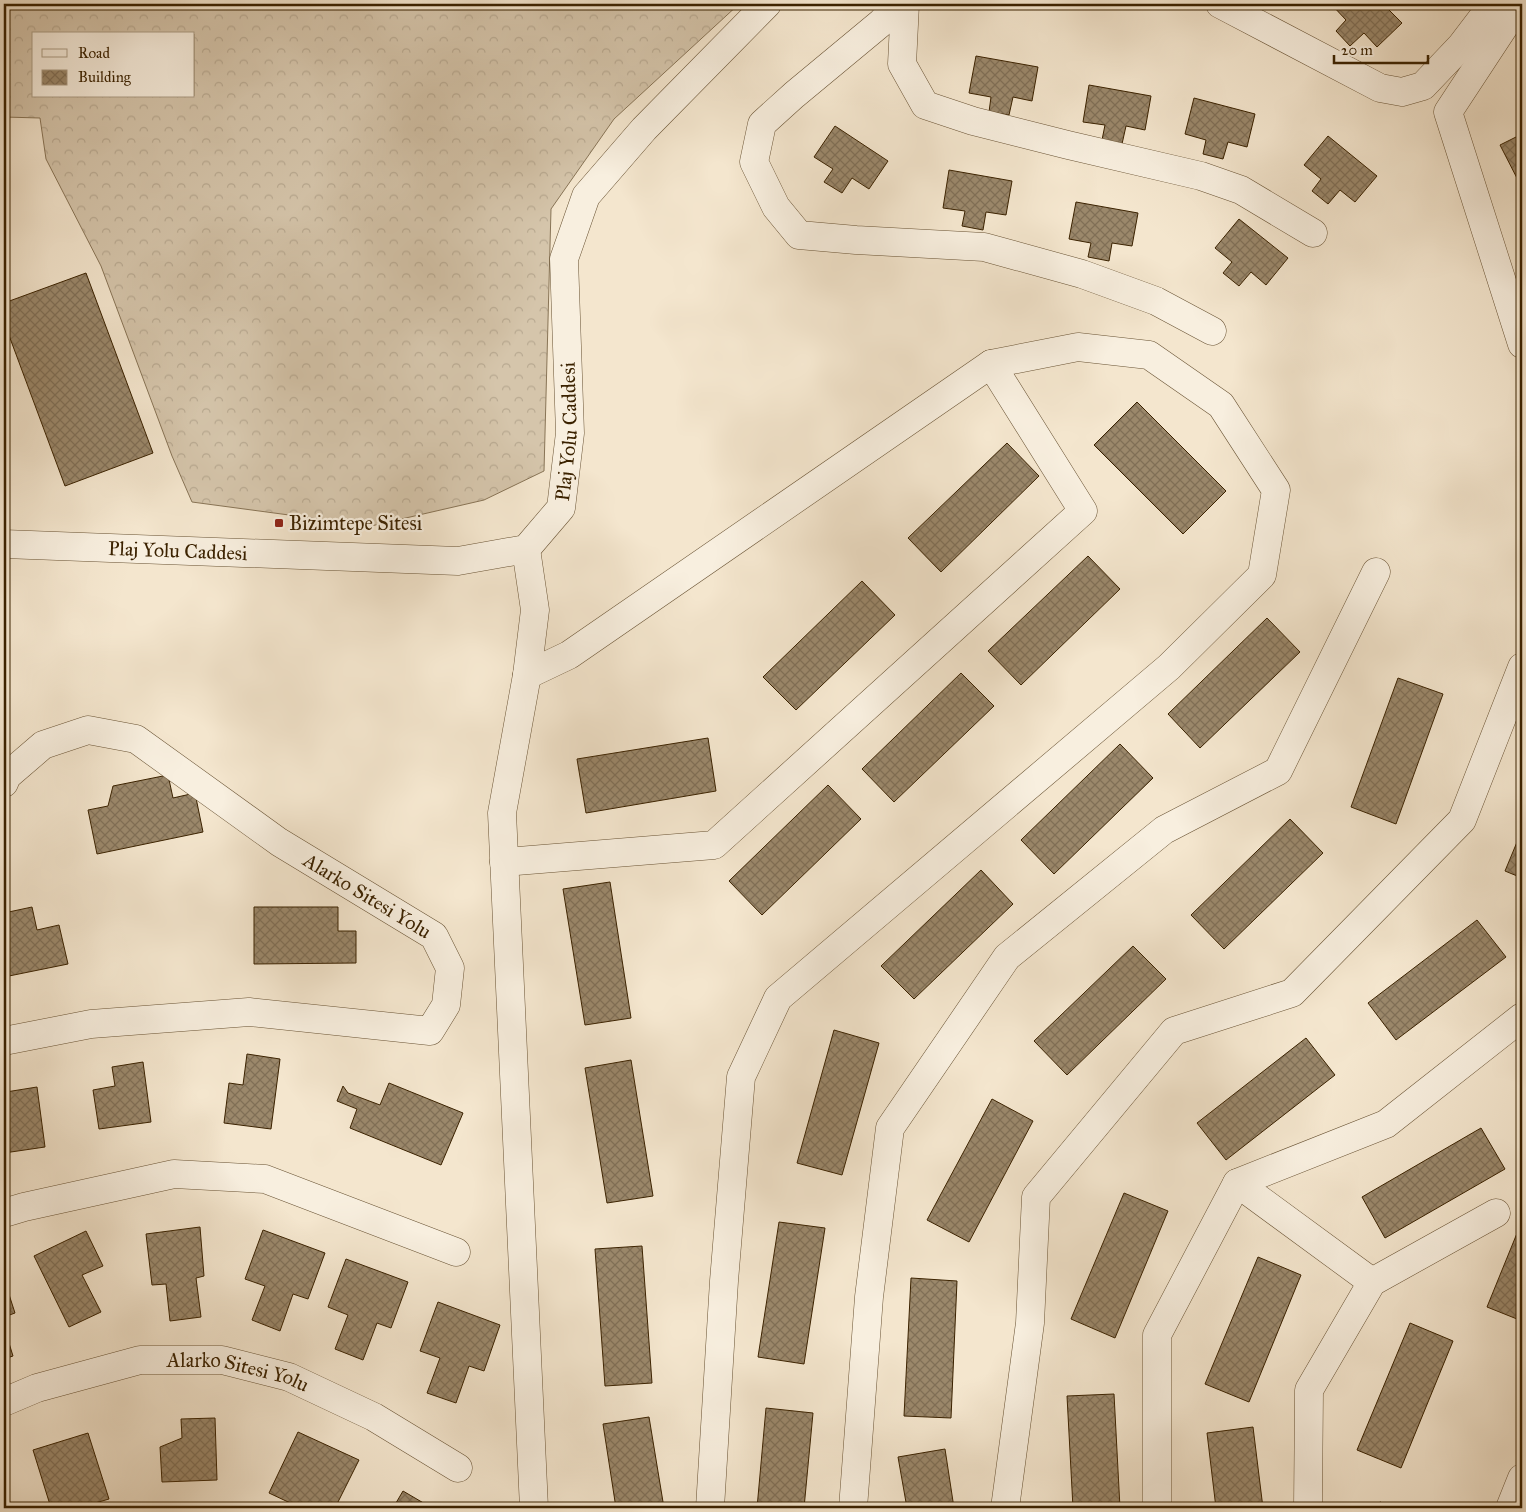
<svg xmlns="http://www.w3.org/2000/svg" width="1526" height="1512" font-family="'IM FELL Great Primer',serif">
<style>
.forest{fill:url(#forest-crowns);stroke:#887456;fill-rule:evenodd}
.building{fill:url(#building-cross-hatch);stroke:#3b2200}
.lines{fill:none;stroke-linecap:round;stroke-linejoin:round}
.minor-casing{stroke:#695334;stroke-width:29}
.minor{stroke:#f8efdf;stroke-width:28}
.poi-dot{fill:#8f2418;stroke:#f8efdf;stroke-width:2}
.labels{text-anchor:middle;stroke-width:4.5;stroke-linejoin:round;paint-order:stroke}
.street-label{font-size:20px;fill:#3b2200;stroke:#f8efdf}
.poi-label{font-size:20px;fill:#3b2200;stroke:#f8efdf;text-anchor:start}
</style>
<defs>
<pattern id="forest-crowns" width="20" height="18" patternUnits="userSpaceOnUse" patternTransform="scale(1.25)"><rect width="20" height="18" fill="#d5c5ab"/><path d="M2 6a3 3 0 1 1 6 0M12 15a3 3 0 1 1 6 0" fill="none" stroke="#b8a991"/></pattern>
<pattern id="building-cross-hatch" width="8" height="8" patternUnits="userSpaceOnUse" patternTransform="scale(1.25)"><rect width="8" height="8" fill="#9b886b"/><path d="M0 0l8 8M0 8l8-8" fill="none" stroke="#806f56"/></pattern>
</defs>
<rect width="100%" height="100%" fill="#f4e6ce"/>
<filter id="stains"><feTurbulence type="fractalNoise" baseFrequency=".004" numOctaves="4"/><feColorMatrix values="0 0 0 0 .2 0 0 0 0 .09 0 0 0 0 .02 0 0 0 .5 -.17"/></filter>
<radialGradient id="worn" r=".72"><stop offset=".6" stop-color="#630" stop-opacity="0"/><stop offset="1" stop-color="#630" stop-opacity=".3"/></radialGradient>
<path class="forest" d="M4,4H739L614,119L551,209L544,471L484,500L371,526L192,502L172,456L101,266L46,159L40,118L4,117ZM34,34H194V96H34Z"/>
<path class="building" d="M1331,4H1383L1402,23L1377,47L1364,33L1350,46L1336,31L1346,20Z
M976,56L1038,67L1032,101L1013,97L1009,115L989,112L991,97L969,93Z
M1089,85L1151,96L1145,130L1126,126L1122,144L1102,140L1105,125L1083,122Z
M1194,98L1255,114L1247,147L1228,142L1223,159L1203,154L1206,140L1185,134Z
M835,126L888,161L869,189L852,178L842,193L824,182L833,169L814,157Z
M1522,134V185L1521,186L1500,145Z
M1328,136L1377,176L1355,202L1340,190L1328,204L1312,191L1321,179L1304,165Z
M949,170L1012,181L1006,215L986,212L983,230L962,226L965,211L943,208Z
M1076,202L1138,213L1132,246L1112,243L1109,261L1088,257L1091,243L1069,239Z
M1239,219L1288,258L1266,285L1251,272L1239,286L1223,273L1232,262L1215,248Z
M86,273L153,453L65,486L4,322V303Z
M1137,402L1226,491L1183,534L1094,445Z
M1007,443L1039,476L941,572L908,538Z
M1088,556L1120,589L1021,685L988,651Z
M862,581L895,615L796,710L763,677Z
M1267,618L1300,652L1200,748L1168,714Z
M961,673L994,706L894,802L862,769Z
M1398,678L1443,694L1396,824L1351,807Z
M708,738L716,791L586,813L577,759Z
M1120,744L1153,778L1054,874L1021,840Z
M168,775L173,798L195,793L203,832L97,854L88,810L108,806L113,786Z
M828,785L861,819L762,915L729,881Z
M1290,819L1323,853L1224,949L1191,915Z
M1522,830V878L1505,871Z
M981,870L1013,904L914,999L881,966Z
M610,882L631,1018L585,1025L563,889Z
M32,907L37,930L59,925L68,964L4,977V913Z
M254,907H338V931H356V963L254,964Z
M1477,920L1506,957L1396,1040L1368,1003Z
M1133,946L1166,979L1067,1075L1034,1041Z
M834,1030L879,1043L842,1175L797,1163Z
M1306,1038L1335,1075L1226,1160L1197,1123Z
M247,1054L280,1059L271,1129L224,1123L229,1083L243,1085Z
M631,1060L653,1196L607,1203L585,1068Z
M143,1062L151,1122L99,1129L93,1090L115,1086L112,1067Z
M389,1083L463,1113L441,1165L350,1128L357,1109L337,1101L343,1086L348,1093L380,1105Z
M37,1087L45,1147L4,1153V1113L9,1112L6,1092Z
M992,1099L1033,1121L969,1242L927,1220Z
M1481,1128L1505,1169L1385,1238L1362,1197Z
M1124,1193L1168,1211L1115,1338L1071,1319Z
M1522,1221V1321L1487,1307Z
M779,1222L825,1228L804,1364L758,1357Z
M200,1227L204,1276L196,1278L201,1317L170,1321L166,1284L152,1285L146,1234Z
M263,1230L325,1253L308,1299L293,1294L280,1331L252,1320L265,1286L245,1279Z
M86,1231L103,1266L82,1275L101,1312L69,1327L34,1256Z
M642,1246L652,1383L605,1386L595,1249Z
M1258,1257L1301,1275L1249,1402L1205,1384Z
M346,1259L408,1282L391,1328L377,1323L363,1360L335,1349L348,1315L328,1307Z
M911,1278L957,1281L951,1418L904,1416Z
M4,1279L15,1313L4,1317Z
M438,1302L500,1325L484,1371L469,1366L456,1403L427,1393L440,1358L420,1351Z
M1410,1323L1453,1341L1401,1468L1357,1450Z
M4,1327L13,1356L4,1359Z
M1114,1394L1120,1508H1073L1067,1396Z
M766,1408L813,1413L804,1508H757Z
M649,1417L664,1508H616L603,1424Z
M215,1418L217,1480L162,1482L160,1447L182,1438L181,1419Z
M1253,1427L1263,1508H1216L1207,1433Z
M298,1432L359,1460L335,1508H301L269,1493Z
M88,1433L109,1499L78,1508H51L33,1450Z
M945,1449L954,1508H907L898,1457Z
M403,1491L432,1508H393Z
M1381,1502L1383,1508H1360Z"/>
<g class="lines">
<defs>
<g id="minor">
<path d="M897,4L882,22L794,95L762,124L754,162L776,207L799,235L856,240L984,247L1082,274L1156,301L1212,331"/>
<path d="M905,4L902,64L925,105L973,121L1068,145L1201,176L1241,190L1313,233"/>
<path d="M1220,4L1380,88L1402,92L1423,86L1461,46L1493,4"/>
<path d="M1519,4L1448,112L1522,344"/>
<path id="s1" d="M4,544L458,561L526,549L561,508L570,433L564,259L586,196L644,129L767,4"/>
<path d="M526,549L535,610L527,675L502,813L534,1508"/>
<path d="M527,675L569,655L991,364L1078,347L1149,355L1221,405L1276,490L1262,575L1169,667L778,998L741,1077L724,1281L710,1508"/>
<path id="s2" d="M4,783L7,776L43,745L88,730L136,739L279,842L434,936L450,968L446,1005L430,1031L249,1012L91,1024L4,1041"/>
<path d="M504,862L714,845L1083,511L991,364"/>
<path d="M1237,1183L1372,1282"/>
<path d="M4,1213L24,1207L174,1174L265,1179L456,1252"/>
<path id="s3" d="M4,1402L37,1388L140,1360H222L289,1377L374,1417L458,1468"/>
<path d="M853,1508L869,1297L890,1128L1007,957L1164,830L1278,771L1376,572"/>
<path d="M1005,1508L1030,1323L1036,1197L1174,1031L1292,993L1462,820L1522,667"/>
<path d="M1157,1508V1335L1237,1183L1386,1124L1522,1017"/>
<path d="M1308,1508L1309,1390L1372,1282L1496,1213"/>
<path d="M1510,1508L1522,1478"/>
</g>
</defs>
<use href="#minor" class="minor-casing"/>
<use href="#minor" class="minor"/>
</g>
<rect class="poi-dot" x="274" y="518" width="10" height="10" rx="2.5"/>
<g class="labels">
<g class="street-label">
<text dy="7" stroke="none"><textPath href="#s1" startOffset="654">Plaj Yolu Caddesi</textPath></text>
<text dy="7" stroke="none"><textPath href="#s1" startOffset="174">Plaj Yolu Caddesi</textPath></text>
<text dy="7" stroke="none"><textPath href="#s2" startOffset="431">Alarko Sitesi Yolu</textPath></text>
<text dy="7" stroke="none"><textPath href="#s3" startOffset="242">Alarko Sitesi Yolu</textPath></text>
</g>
<g class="poi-label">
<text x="289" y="530">Bizimtepe Sitesi</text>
</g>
</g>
<rect width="1526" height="1512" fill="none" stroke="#f4e6ce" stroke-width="20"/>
<rect x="5" y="5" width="1516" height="1502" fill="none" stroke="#3b2200" stroke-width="2.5"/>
<rect x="10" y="10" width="1506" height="1492" fill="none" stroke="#3b2200"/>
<rect x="32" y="32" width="162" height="65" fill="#f8efdf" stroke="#ac9d86"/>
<rect x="42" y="49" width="25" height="8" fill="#f8efdf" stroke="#ac9d86"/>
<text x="78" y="58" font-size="15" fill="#3b2200">Road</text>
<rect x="42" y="70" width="25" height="15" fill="url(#building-cross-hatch)" stroke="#ac9d86"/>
<text x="78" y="82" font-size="15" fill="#3b2200">Building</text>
<path d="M1334 55v8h94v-8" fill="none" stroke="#3b2200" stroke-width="2.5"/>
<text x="1341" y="55" font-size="15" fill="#3b2200" stroke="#f8efdf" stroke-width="4" paint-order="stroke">20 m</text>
<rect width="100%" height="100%" filter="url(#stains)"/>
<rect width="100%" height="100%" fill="url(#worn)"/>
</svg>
